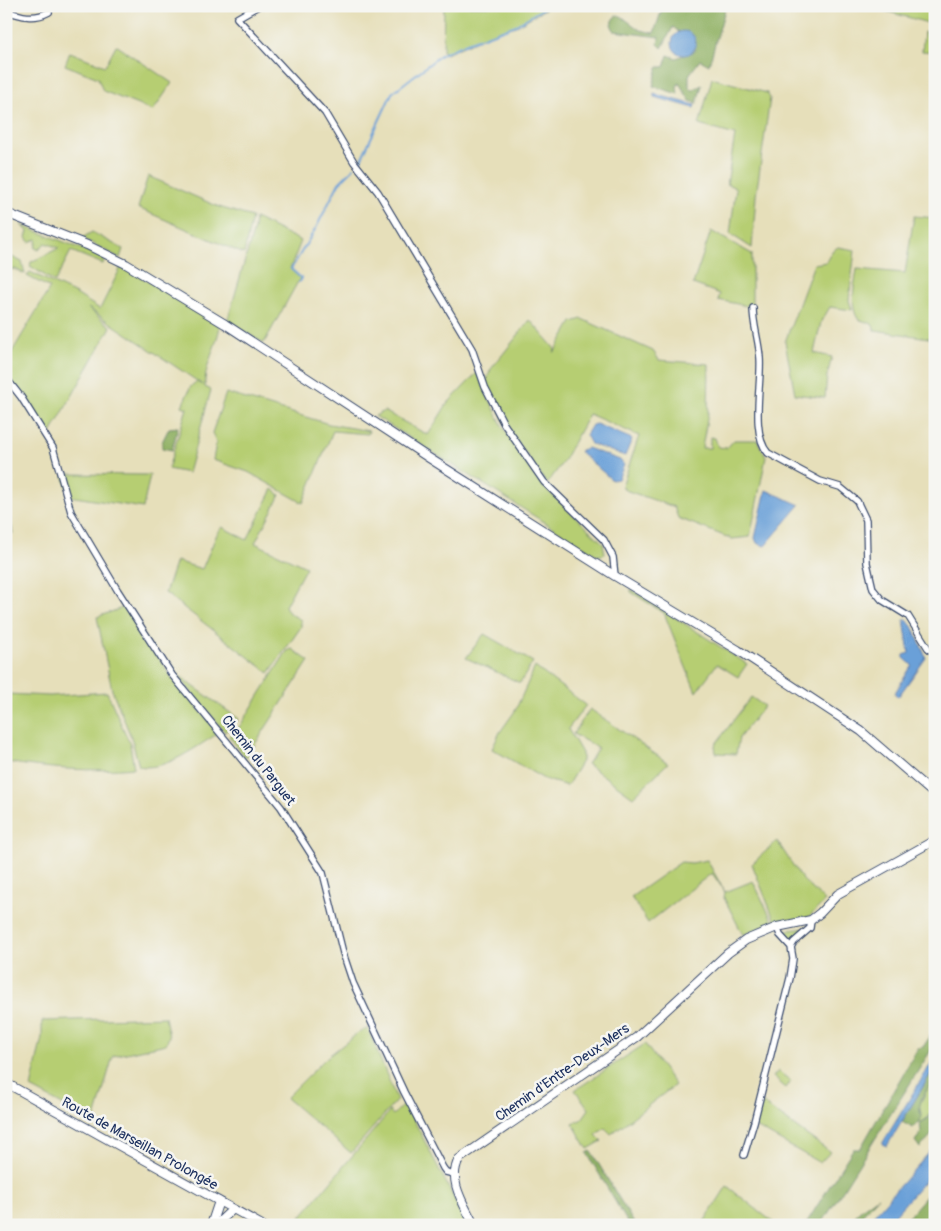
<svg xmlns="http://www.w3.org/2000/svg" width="941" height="1231" font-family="Pangolin,sans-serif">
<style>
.green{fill:#b6ce72;stroke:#687e68}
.forest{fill:#90b164;stroke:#567061}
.water{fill:#6ba0d8;stroke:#43689b}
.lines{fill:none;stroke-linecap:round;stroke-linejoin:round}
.stream{stroke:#6ba0d8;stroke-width:2}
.street-casing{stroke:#39496c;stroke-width:8}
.secondary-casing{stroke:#39496c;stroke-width:10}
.street{stroke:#fff;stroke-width:5.5}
.secondary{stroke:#fff;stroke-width:8}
.labels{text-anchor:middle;stroke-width:5;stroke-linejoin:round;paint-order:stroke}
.street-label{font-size:14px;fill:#1b2f5e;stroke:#f6f6f2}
</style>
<rect width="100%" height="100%" fill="#f6f6f2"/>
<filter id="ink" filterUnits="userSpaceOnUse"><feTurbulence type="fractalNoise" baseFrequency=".02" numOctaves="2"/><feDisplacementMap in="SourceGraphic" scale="10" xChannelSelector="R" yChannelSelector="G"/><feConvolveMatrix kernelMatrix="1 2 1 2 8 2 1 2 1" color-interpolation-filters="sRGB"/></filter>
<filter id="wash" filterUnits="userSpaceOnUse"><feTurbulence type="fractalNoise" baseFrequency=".0096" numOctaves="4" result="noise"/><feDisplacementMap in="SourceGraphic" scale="20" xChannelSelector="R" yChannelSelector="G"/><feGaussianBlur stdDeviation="1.12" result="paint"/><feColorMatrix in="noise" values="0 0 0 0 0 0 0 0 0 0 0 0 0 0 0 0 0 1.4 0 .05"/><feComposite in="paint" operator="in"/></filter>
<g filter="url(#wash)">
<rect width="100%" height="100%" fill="#e6dfba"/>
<path class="green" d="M444,6H550L516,26L495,32L446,54L443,51Z
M868,6H935V25Z
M924,32L935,33V52L922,51Z
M116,45L172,83L153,111L103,91L98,78L65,65L70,52L105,66Z
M712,78L767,93L770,98L756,196L752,248L730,234L736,188L727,184L735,135L699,125Z
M148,176L219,207L252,217L244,254L138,208Z
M914,216L935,218V339L875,330L872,324L858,319C849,305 855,284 857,269L905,273Z
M255,218L301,241L290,269L300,278L264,343L227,322L254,229Z
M21,225L105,258L103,264L71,251L55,282L30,266L31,262L59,248L45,243L39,250L35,248L37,239L29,242L26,237L28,231Z
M711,231L752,254V307L718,300L720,294L693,284Z
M92,232L123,249L120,258L82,238Z
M838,247L855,250L849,300L852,310L830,307L821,322L814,353L832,357L827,376L825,398L795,394L785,342L814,264L826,262L832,251Z
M6,254L22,262L25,274L15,269L6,271Z
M122,265L220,326C217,346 203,369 205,387L211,390L188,473L168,469L187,408L182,406L191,386L196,382L203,385L88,308L111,327L50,435L6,374V362L50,288L27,276L30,272L76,294L100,309Z
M582,319L653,351L659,360L709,364L708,413L702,448H710V437L715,438L718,447L727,448L734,440H757L766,457L750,537L732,539L678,518L674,507L625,490L622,486L639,436L589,414L563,462L547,484L506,426L486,381L491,369L530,320L555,349L554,353L572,322Z
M477,373L503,427L542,485L603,543L605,554L598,556L375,416L384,411L428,435L447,404Z
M226,393L329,424L369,431L368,434L333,431L303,503L248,472L213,460L216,443L212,433Z
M63,474L150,475L143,508L69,496Z
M273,489L280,495L255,543L306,567L285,606L289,613L301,620V627L269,673L165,593L176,561L202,569L217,534L222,527L247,540Z
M6,501L13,533L6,534Z
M631,589L747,664L738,677L717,664L696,692L664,613L631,592Z
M122,608L127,610L172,678L219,733C197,746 165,772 139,766L131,737L112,690L97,617Z
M484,634L533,662L520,683L466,658Z
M292,649L309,661L246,758L229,736L240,726L287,651Z
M535,667L586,705L568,729L582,753V761L567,786L544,779L492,749L500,732L515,711Z
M175,673L239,719L225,732Z
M107,692L130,744L134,768C93,772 47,769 6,762V694L50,696Z
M751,697L764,706L739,738L736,754L716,753L715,745Z
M590,709L668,763L633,797L587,764L598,748L573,734Z
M777,841L802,879L825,901L809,917L776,924L752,864Z
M707,860L725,892L753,881L773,922L743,935L724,898L725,892L712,873L648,923L631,897L681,862L692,863Z
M808,928L790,940L780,931Z
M165,1017L169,1037L166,1044L113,1056L94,1122L31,1088L42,1037V1021Z
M368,1029L397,1100L351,1153L286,1098L326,1058L362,1030Z
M645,1044L675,1085L611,1134L605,1128L596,1135L602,1141L588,1149L573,1124L582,1119L589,1109L575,1090Z
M778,1071L791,1081L786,1088L773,1077Z
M934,1082C938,1099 936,1117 917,1124L922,1117L919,1106L930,1084Z
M761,1102L830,1152L820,1163L756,1127Z
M405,1103L468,1225H294L390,1111L393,1115Z
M727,1186L774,1223L768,1225H702Z"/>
<path class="forest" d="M663,6H726L709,65L700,60L689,75V87L692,90L702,85L697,103L690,101L679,83L677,87L678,94L653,86L658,67H664L668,55L676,58L695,51L696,43L693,35L686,32H679L673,27L662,48L658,44L659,37L614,31L611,24L616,16H621L640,30L654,33Z
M178,427L172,450L162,448V442L169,428Z
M935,1029V1044L824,1220L821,1225H805L853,1149H860L918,1048L923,1047Z
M934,1068L935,1083L930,1084C923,1096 916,1104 922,1117L913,1128L902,1122Z
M935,1110V1131L920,1148L915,1141L921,1133L920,1123L929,1118Z
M591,1151L632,1220L635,1225H629L587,1153Z
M935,1186V1210L921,1225H901Z
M878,1197L853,1225H848L860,1210Z"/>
<path class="water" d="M672 43a12 12 0 1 1 24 0a12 12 0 1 1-24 0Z
M654,94L695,105L694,108L654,97Z
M596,424L632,439L625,456L591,444L586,435L592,425Z
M587,448L620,460L624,465L618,479L612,480L579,451Z
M766,490L800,505L765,546L757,543L755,538Z
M904,620H907L914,629L926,658L898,697L895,694L896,691L912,665L904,658V655L909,653Z
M935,1057V1067L887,1146L882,1144Z
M935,1146V1169L886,1225H865Z"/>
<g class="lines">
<path class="stream" d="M359,164L392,93L442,54L467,43L516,25L547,6
M299,282L301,278L291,269L316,228L339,183L354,168"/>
</g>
</g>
<g filter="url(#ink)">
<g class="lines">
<defs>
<path id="street" d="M258,6L237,18L325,113L354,162L378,192L472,349L485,387L504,424L544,482L604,540L613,557L615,576
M6,11C21,16 34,20 49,12
M753,308C753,325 759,341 760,358C762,383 750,433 768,453L820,481L840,487L857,501L866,520L867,563L873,589L882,600L908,616L928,648L935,654
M6,378L21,397L53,448L71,512L118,591L172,675L281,807L323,873L343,953L353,983L404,1092L443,1168L446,1172L454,1174
M777,927L780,935L791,947L794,942L810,928L811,920
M744,1155L754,1122L790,978L793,959L791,947"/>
<path id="secondary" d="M6,213L87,245L126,264L225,324L429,458L615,576L738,650L861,731L935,795
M6,1083L262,1225
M211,1225L219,1201
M216,1225L233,1209
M474,1225C464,1204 447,1181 459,1159L637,1037L728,953L746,940L777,927L811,920L820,913L838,894L935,840"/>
</defs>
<use href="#street" class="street-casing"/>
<use href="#secondary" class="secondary-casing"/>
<use href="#street" class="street"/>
<use href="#secondary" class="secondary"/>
</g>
</g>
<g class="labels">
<g class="street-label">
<text transform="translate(259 760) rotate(52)" y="5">Chemin du Parguet</text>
<text transform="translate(562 1072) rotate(-35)" y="5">Chemin d'Entre-Deux-Mers</text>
<text transform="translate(140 1143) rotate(29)" y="5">Route de Marseillan Prolongée</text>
</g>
</g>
<rect width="941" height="1231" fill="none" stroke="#f6f6f2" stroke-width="25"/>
</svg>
